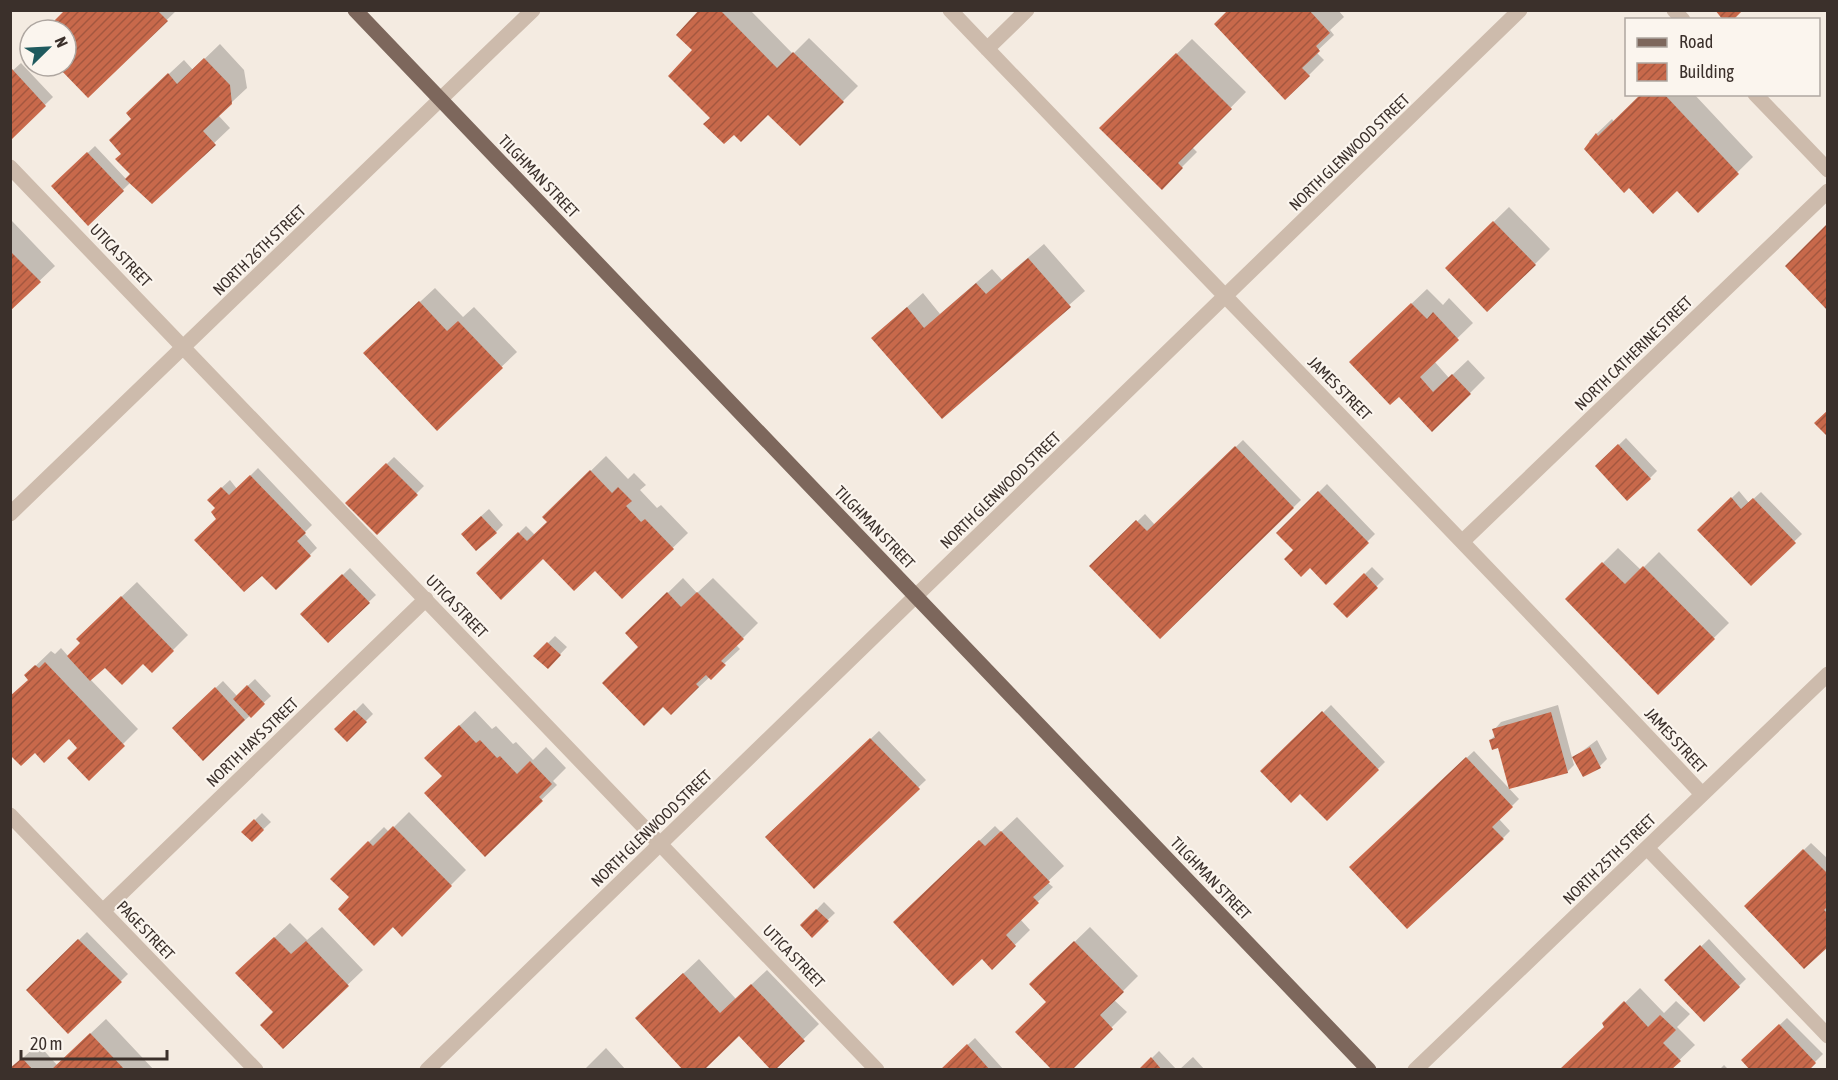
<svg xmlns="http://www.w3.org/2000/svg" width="1838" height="1080" font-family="'Asap Condensed',sans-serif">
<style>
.shadow{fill:#0003}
.building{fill:url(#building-hatch)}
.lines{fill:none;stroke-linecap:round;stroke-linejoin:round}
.minor{stroke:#cdbbac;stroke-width:15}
.major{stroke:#7d675c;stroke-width:15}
.labels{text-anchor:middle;stroke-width:4.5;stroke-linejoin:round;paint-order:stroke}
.street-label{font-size:16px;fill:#3b302b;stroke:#fbf5ee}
</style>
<defs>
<pattern id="building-hatch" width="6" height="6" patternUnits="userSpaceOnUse" patternTransform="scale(1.5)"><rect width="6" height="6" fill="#c8694b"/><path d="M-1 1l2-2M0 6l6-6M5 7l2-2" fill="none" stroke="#a4573f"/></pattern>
</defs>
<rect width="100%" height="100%" fill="#f4ebe1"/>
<path class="shadow" d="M67,10H177L88,96L60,66H66V30H47Z
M701,10H750L793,54L809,38L858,86L800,144L768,113L712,118L694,50Z
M1228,10H1338L1344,17L1330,30L1334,35L1316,52L1324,60L1309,75Z
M1192,39L1246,92L1192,147L1197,152L1162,187L1116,113Z
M220,44L244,70L247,88L218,115L230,128L152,202L131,182L88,224L53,186L95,146L127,180L132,174L123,154L133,119L143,98L184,60L193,70Z
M21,63L53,97L12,137L10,73Z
M1643,94H1694L1753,157L1698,211L1677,189L1629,186L1589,141L1612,119L1614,122Z
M1509,207L1550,249L1535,264L1462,253Z
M12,221L55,266L10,309V223Z
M1044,244L1085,291L942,417L889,323L923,293L940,314L992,269L1002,280Z
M435,288L463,317L474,307L517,352L437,428L381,338Z
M1427,289L1443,305L1449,298L1473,323L1434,361L1449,378L1468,360L1485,378L1470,393L1399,395L1366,347Z
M1626,438L1657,471L1650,478L1597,466Z
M1243,440L1301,500L1160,637L1092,566L1145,514L1155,525Z
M606,456L628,479L634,473L646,485L640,490L657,508L661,505L688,533L622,597L595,569L543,557L478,573L526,526L535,535L549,522L559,502Z
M394,457L424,486L377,533L347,503Z
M258,468L312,525L304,533L317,548L276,588L218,519L216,493L230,480L237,489Z
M1327,484L1375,534L1326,583L1278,533Z
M1739,491L1749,503L1761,492L1802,534L1751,583L1699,530Z
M489,509L503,525L496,532L470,526Z
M1618,548L1641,570L1659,552L1729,623L1658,693L1567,599Z
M1372,567L1384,579L1347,616L1335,604Z
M350,568L376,595L328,641L302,614Z
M683,578L697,593L713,578L758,623L736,645L740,649L671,713L640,647L627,633Z
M137,582L188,635L152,671L143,662L105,666L90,679L138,729L89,778L79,748L26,675L51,651L55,654L61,648L68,656L82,643L93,624Z
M555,636L567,647L548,667L535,656Z
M255,679L271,696L203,759L174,728L223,681L237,696Z
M363,703L373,714L347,740L337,729Z
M1331,705L1385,762L1327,819L1300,792L1263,771Z
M1558,705L1574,765L1567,772L1499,746L1490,740L1496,735L1494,730L1501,722Z
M475,711L492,729L496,726L513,744L516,742L533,760L546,747L566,768L553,781L557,785L485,854L443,776L441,743Z
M879,731L926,780L814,886L767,837Z
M1597,740L1607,759L1600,766L1573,758Z
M1474,751L1519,799L1499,819L1510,831L1503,838L1359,859Z
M409,812L466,870L402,934L351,897L332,879L384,827L389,832Z
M262,813L271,822L252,840L243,832Z
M1017,817L1064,866L1047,882L1053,887L1020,919L1030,930L992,967L982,956L910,907L995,826L1001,832Z
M1811,843L1828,859V945L1746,906Z
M824,902L835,913L812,935L802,925Z
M290,923L307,940L322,927L363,970L283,1047L275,1012L253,958Z
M1090,927L1138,976L1114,1000L1127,1012L1069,1070L1048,1002L1031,984Z
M87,932L128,974L69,1032L28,990Z
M1709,939L1746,979L1704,1020L1666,980Z
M699,959L736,999L767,970L819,1024L773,1069L739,1034L652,1003Z
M1640,988L1664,1013L1676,1001L1690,1014L1677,1027L1695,1045L1669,1070L1604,1023Z
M1787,1018L1823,1054L1807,1070L1743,1060Z
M106,1019L154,1070H10L38,1044L57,1065Z
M975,1038L1004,1070H941Z
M606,1048L626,1070H584Z
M1159,1051L1177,1070H1140Z
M1193,1057L1205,1070H1179Z
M1724,1065L1729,1070H1719Z"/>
<path class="building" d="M65,10H157L168,21L88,98L58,67L50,74L42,66H66V30H45Z
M699,10H720L777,68L793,52L844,102L800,146L768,115L741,142L734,135L724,144L703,124L710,118L668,76L692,50L676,35Z
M1228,10H1309L1330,33L1316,46L1320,51L1302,68L1310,76L1285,100L1214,24Z
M1715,10H1743L1733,20H1723Z
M1176,53L1232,109L1178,163L1183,168L1162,190L1099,128Z
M204,58L230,85L232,104L203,131L216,145L152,204L125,179L130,174L115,159L121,154L109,140L131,119L126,113L168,73L177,84Z
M12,69L46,106L12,139L10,71Z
M1641,94H1664L1739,174L1698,213L1677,191L1653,214L1629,188L1624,193L1584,149L1596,133L1598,136Z
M87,152L124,191L88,226L51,186Z
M1493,221L1536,265L1487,312L1445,268Z
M1826,225L1828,227V311L1785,266Z
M10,251L41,282L10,311Z
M1028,258L1071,307L942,419L871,338L907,307L924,328L976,283L986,294Z
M419,301L447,331L458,321L503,368L437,431L363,353Z
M1411,303L1427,319L1433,312L1459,340L1420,377L1433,392L1452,374L1471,394L1432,432L1399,397L1390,405L1349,362Z
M1828,410V437L1814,423Z
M1618,444L1651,479L1627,501L1595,466Z
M1235,446L1294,508L1160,639L1089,566L1136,520L1147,531Z
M386,463L418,495L377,535L345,503Z
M590,470L612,493L618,487L632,501L626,506L641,522L645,519L674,549L622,599L595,571L574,591L543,559L501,600L476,573L518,532L527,541L547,522L542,517Z
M250,475L306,533L297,541L311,556L276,590L262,576L244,592L194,540L216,519L211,512L215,508L207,500L221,487L229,495Z
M1318,491L1369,543L1326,585L1310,568L1301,577L1284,559L1293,550L1276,533Z
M1731,497L1741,509L1753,498L1796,543L1751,586L1697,530Z
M481,516L497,533L476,551L461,534Z
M1602,562L1625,584L1643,566L1715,639L1658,695L1565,599Z
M1364,573L1378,588L1347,618L1333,604Z
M342,574L370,603L328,643L300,614Z
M667,592L681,607L697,592L744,639L721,661L726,665L711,680L706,675L696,684L699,687L671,715L663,707L644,726L602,683L638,647L625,633Z
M121,596L174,651L152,673L143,664L122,685L105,668L90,681L67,656L80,643L76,639Z
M547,642L561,655L548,669L533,656Z
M45,662L125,746L89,781L67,758L77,748L69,739L44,763L35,753L21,766L10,755V696L28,680L24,675L35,665L39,668Z
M247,685L265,704L251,718L233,699Z
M215,687L245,720L203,761L172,728Z
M354,710L367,722L347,742L334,729Z
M1322,711L1379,770L1327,821L1300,794L1291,803L1260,771Z
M1551,712L1568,773L1509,789L1498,748L1492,750L1489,740L1495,738L1492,729Z
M459,725L476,743L480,740L497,758L500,756L517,774L530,761L552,784L539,797L543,801L485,857L424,793L442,776L424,758Z
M870,738L920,789L814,889L765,837Z
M1590,747L1601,768L1583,777L1572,757Z
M1466,757L1513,807L1492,827L1504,839L1407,929L1349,867Z
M254,819L264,830L252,842L241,832Z
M393,826L452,886L402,937L393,927L374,946L338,909L349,897L330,879L368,841L373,846Z
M1001,831L1050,882L1033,897L1039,903L1006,935L1016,946L992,970L982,959L953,986L893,922L979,840L985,846Z
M1803,849L1828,874V906L1824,910L1828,914V947L1804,969L1744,906Z
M816,909L829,921L812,938L800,925Z
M274,937L291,954L306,941L349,986L283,1049L260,1025L273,1012L235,973Z
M78,939L122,982L68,1034L26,990Z
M1074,941L1124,992L1100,1015L1113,1029L1072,1070H1052L1015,1032L1046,1002L1029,984Z
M1700,945L1740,987L1704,1022L1664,980Z
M683,973L720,1013L751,984L805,1041L775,1070H771L739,1036L704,1070H683L635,1018Z
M1624,1001L1648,1027L1660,1015L1676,1030L1663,1043L1681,1061L1671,1070H1559L1604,1027L1602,1023Z
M1779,1024L1816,1063L1809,1070H1750L1741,1060Z
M90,1033L125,1070H51Z
M967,1044L990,1070H940Z
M1151,1057L1162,1070H1138Z
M22,1058L33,1070H10V1068Z"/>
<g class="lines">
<path class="minor" d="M950,10C1200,272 1454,530 1702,794
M1674,10L1683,20
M987,49L1027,10
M1755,94L1828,170
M10,167L877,1070
M10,514L533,10
M1464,540L1828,191
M10,815L256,1070
M1647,848L1828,1036
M103,911L426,599
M427,1070L1520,10
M1415,1070L1828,674"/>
<path class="major" d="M355,10L1369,1070"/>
</g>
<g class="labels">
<g class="street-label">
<text transform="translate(1349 152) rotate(-44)" y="6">NORTH GLENWOOD STREET</text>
<text transform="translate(539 176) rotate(46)" y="6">TILGHMAN STREET</text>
<text transform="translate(259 250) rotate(-44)" y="6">NORTH 26TH STREET</text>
<text transform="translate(121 255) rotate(46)" y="6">UTICA STREET</text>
<text transform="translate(1633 353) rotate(-44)" y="6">NORTH CATHERINE STREET</text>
<text transform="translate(1340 388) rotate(45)" y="6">JAMES STREET</text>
<text transform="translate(1000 490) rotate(-44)" y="6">NORTH GLENWOOD STREET</text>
<text transform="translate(875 527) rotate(46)" y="6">TILGHMAN STREET</text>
<text transform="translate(457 606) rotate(46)" y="6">UTICA STREET</text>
<text transform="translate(1676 740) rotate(47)" y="6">JAMES STREET</text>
<text transform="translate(252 742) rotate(-44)" y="6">NORTH HAYS STREET</text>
<text transform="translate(651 828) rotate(-44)" y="6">NORTH GLENWOOD STREET</text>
<text transform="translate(1609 859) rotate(-44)" y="6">NORTH 25TH STREET</text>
<text transform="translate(1211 878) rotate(46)" y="6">TILGHMAN STREET</text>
<text transform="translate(146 930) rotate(46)" y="6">PAGE STREET</text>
<text transform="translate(794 956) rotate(46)" y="6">UTICA STREET</text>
</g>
</g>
<rect width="1838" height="1080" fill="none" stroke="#3b302b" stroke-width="24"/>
<rect x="1625" y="18" width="195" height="78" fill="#fbf5ee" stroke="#aea6a0" stroke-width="1.5"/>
<rect x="1637" y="38" width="30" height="9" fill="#7d675c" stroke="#aea6a0" stroke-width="1.5"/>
<text x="1679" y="48" font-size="18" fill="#3b302b">Road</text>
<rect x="1637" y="63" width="30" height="18" fill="url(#building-hatch)" stroke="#aea6a0" stroke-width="1.5"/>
<text x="1679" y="78" font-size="18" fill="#3b302b">Building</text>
<g transform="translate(48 48) rotate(66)"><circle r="28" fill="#fbf5ee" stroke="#aea6a0" stroke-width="1.5"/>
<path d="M0-4.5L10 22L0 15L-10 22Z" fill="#1f5a5e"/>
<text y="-9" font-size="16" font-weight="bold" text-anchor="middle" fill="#3b302b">N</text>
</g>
<path d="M21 1050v9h146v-9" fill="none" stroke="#3b302b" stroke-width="3"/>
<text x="30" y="1050" font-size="18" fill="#3b302b" stroke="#fbf5ee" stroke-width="4.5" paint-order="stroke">20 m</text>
</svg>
